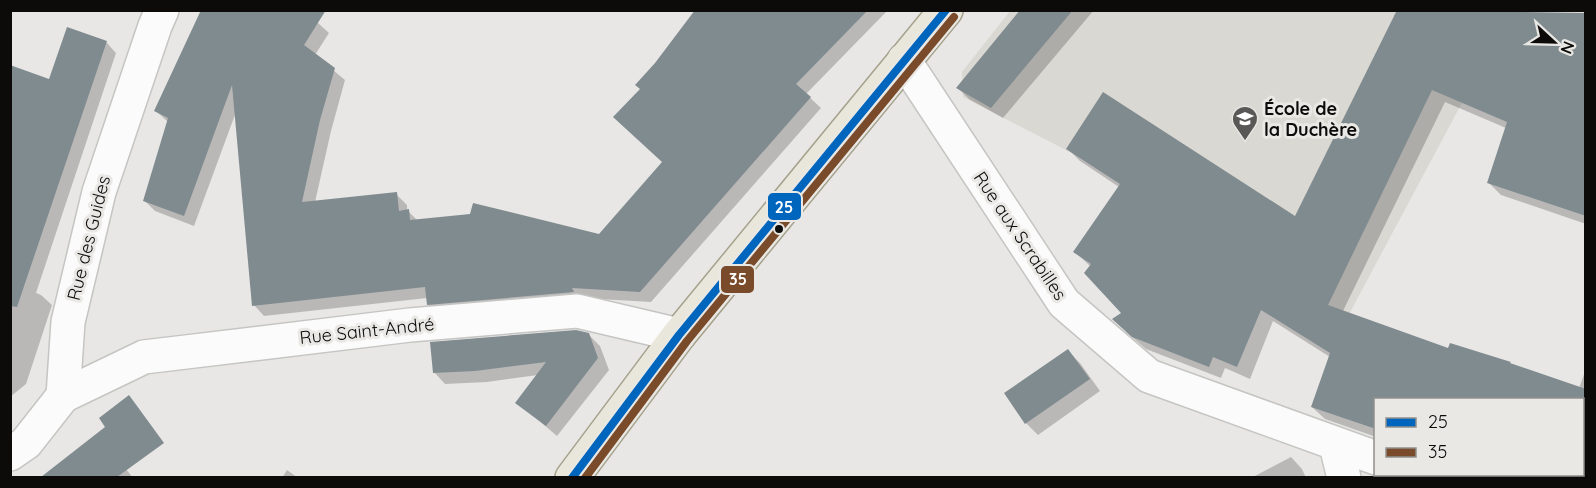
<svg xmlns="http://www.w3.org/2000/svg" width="1596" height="488" font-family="Quicksand,sans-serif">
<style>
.built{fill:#dad8d2}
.shadow{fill:#0003}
.building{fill:#808b8f}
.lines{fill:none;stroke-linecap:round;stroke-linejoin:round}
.minor-casing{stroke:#c5c5c3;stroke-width:36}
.major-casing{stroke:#a5a18c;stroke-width:36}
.minor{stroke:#fcfbfb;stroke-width:33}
.major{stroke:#e9e7dc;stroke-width:33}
.bus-1-casing{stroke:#e9e8e4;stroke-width:12}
.bus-2-casing{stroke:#e9e8e4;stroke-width:12}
.bus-1{stroke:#0065bd;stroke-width:8}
.bus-2{stroke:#7a4b2a;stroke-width:8}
.bus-dot{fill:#0c0b0a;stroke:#e9e8e4;stroke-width:2}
.labels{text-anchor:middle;stroke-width:6;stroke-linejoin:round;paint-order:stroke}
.poi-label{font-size:18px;font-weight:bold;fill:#0c0b0a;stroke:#e9e8e4;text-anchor:start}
.street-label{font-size:18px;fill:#0c0b0a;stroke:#e9e8e4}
.line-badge{stroke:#e9e8e4;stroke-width:2}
.badge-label{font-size:16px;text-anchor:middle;font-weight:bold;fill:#fff}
</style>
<rect width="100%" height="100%" fill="#e8e7e5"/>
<path class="built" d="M1010,11H1511L1347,318L1097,166L963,97L962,72Z"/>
<path class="shadow" d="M698,10H888L806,94L821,108L651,302L582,298L439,315L428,304L427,298L264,316L254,305L236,112L194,226L155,211L144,200L168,122L156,111L318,23L329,33L315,55L345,80L331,131L315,202L396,194L407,205V210L418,221L599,235L664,163L642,89L656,64Z
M1022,10H1094L1003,118L969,99L958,88Z
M1399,10H1507L1506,13L1586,15V224L1501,195L1489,183L1506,128L1445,102L1343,311L1449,349L1451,344L1510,363L1513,366L1579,388L1586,369V478H1492L1483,474H1582V400H1376V437L1325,419L1312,407L1330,357L1273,321L1250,379L1225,368L1221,378L1146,349L1126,332L1123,313L1091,267L1075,252L1119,187L1080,161L1068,149L1295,219Z
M106,42L116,53L36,293L41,295L52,305L26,384L10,397V67L50,81Z
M588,334L600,346L609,370L557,436L517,402L538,375L487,382L445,384L434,372Z
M1068,351L1080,363L1100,391L1038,435L1026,423Z
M97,435L109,447L133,478H43Z
M1291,457L1302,469L1306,478H1251Z
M287,470L298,478H282Z"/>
<path class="building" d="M201,10H326L304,45L335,68L320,120L302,202L397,192L399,211L409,209L410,220L470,214L473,203L599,234L662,162L613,117L640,89L635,85L655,63L695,10H868L796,84L811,97L640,292L572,288L574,292L427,305L425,287L252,306L232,85L184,216L143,201L168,118L154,111Z
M1020,10H1073L991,108L956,88Z
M1397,10L1586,13V216L1487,183L1507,122L1432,90L1328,305L1448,348L1450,343L1511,362L1510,363L1586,389V399H1376V429L1311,407L1330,353L1261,310L1237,367L1213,357L1209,367L1132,337L1112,319L1121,313L1084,273L1091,264L1073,252L1120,184L1066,149L1103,92L1295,216Z
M67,27L107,41L17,307L10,306V65L49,79Z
M576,330L589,333L598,358L546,426L515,403L546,362L475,371L433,373L430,342Z
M1068,349L1090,379L1025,424L1004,393Z
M129,395L164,443L117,477H41L105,427L99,418Z"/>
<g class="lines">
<defs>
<path id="minor" d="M904,60L1064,303L1149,376L1376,458
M63,396L144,357L410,325L577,311L679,335
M1336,445L1344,478
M10,454L26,443L63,396L68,322L99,192L155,26L162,10
M1425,474L1434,478"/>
<path id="major" d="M572,478L679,335L946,10"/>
</defs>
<use href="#minor" class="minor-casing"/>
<use href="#major" class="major-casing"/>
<use href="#minor" class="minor"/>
<use href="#major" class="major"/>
<defs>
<path id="bus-1" d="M572,478L679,335L946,10"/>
<path id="bus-2" d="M585,478L687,341L954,17"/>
</defs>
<use href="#bus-1" class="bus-1-casing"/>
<use href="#bus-2" class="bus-2-casing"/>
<use href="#bus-1" class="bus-1"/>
<use href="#bus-2" class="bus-2"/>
</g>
<defs>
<symbol id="school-pin" viewBox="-11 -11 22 30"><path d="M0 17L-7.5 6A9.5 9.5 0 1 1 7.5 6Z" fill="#595857" stroke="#e9e8e4"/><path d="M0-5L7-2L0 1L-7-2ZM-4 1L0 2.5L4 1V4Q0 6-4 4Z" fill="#fff"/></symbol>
</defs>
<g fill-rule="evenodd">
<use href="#school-pin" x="1230" y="104" width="30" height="40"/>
</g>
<circle class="bus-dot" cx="779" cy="229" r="5"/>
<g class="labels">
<g class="poi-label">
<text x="1264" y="115">École de<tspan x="1264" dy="21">la Duchère</tspan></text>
</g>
<g class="street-label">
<text transform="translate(1020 236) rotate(56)" y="6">Rue aux Scrabilles</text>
<text transform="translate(89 238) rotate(-76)" y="6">Rue des Guides</text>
<text transform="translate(367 331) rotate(-6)" y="6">Rue Saint-André</text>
</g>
</g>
<g class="line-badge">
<rect x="767" y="192" width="35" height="29" rx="6" fill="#0065bd"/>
<rect x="720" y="265" width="35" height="29" rx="6" fill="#7a4b2a"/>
</g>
<g class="badge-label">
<text x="784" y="213">25</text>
<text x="738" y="285">35</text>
</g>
<rect width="1596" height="488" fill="none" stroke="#0c0b0a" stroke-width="24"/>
<rect x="1374" y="398" width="210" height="78" fill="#e9e8e4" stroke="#91908d" stroke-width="1.5"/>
<rect x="1386" y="418" width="30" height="9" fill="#0065bd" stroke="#91908d" stroke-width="1.5"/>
<text x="1428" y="428" font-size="18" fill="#0c0b0a">25</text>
<rect x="1386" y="448" width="30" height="9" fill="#7a4b2a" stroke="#91908d" stroke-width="1.5"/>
<text x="1428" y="458" font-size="18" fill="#0c0b0a">35</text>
<g transform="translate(1554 42) rotate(112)" stroke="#e9e8e4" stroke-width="4.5" paint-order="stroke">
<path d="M0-4.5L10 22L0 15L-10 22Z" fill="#0c0b0a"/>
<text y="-9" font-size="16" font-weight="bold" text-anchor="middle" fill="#0c0b0a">N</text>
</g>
</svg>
